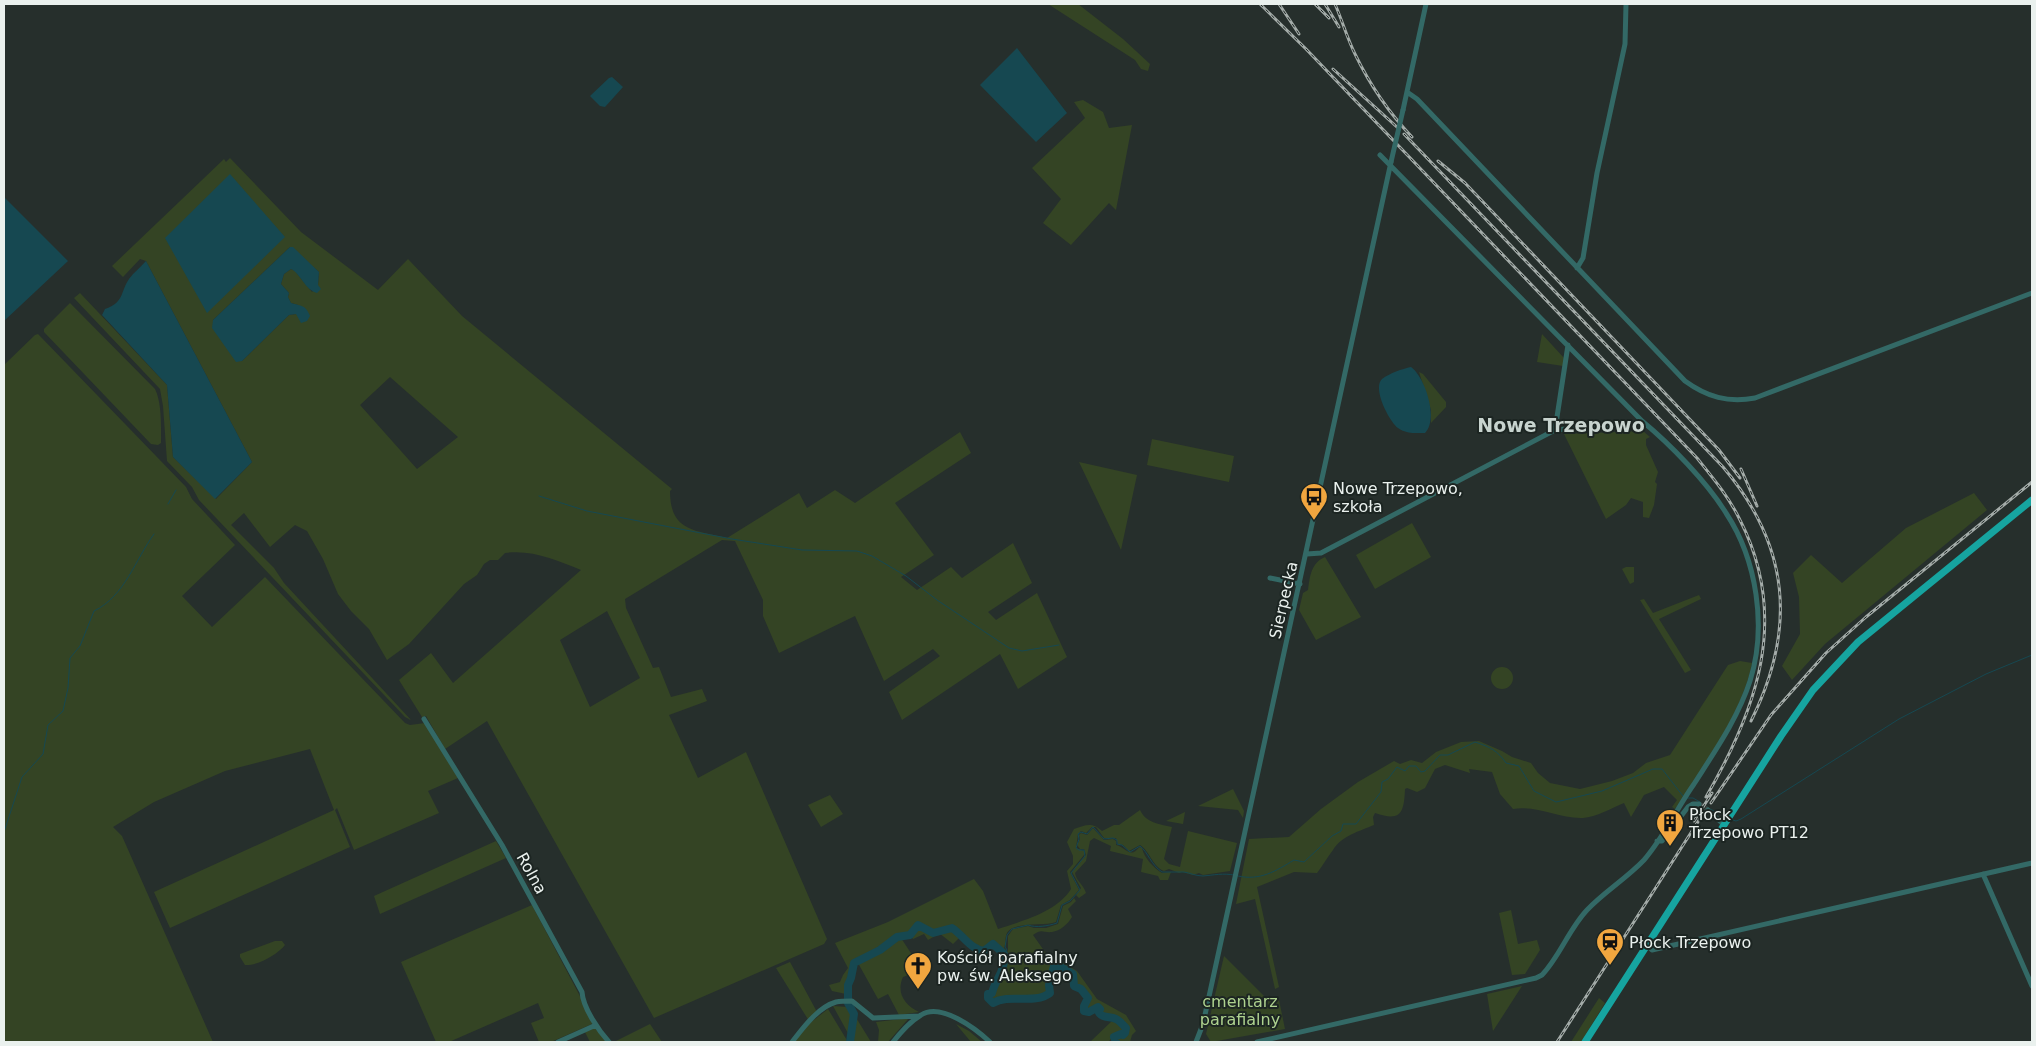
<svg xmlns="http://www.w3.org/2000/svg" width="2036" height="1046" font-family="'DejaVu Sans',sans-serif">
<style>
.green{fill:#344424;fill-rule:evenodd}
.water{fill:#164851}
.lines{fill:none;stroke-linecap:round;stroke-linejoin:round}
.stream{stroke:#164851;stroke-width:1}
.river{stroke:#164851;stroke-width:8}
.minor-tunnel{stroke:#434c49;stroke-width:5;stroke-dasharray:5 2.5;stroke-linecap:butt}
.minor{stroke:#336966;stroke-width:5}
.major{stroke:#16a4a0;stroke-width:7}
.rail-casing{stroke:#a4aca9;stroke-width:3}
.rail{stroke:#1c2522;stroke-width:1;stroke-dasharray:4;stroke-linecap:butt}
.minor-bridge{stroke:#336966;stroke-width:5}
.labels{text-anchor:middle;stroke-width:4;stroke-linejoin:round;paint-order:stroke}
.poi-label{font-size:16px;fill:#eaf1ee;stroke:#1c2522;text-anchor:start}
.street-label{font-size:16px;fill:#eaf1ee;stroke:#1c2522}
.park-label{font-size:16px;fill:#aed28f;stroke:#1c2522}
.quarter-label{font-size:19px;font-weight:bold;fill:#c8d4cf;stroke:#1c2522}
</style>
<rect width="100%" height="100%" fill="#262f2c"/>
<path class="green" d="M1048,4H1078L1123,39L1150,64L1148,71L1141,69L1135,60Z
M1083,100L1103,112L1109,128L1132,125L1116,210L1109,203L1071,245L1043,223L1061,199L1032,168L1085,118L1074,102Z
M230,158L301,232L378,290L408,259L462,316L672,489L670,491C670,532 695,530 727,538L799,493L807,508L835,490L855,503L960,432L971,453L895,503L934,555L901,577L917,590L951,567L962,578L1013,543L1032,583L988,612L996,620L1037,593L1067,657L1018,689L1000,654L902,720L889,692L940,656L933,649L884,681L855,616L779,653L763,616V600L735,541L722,540L625,599L626,608L653,668L659,667L671,697L702,689L707,701L669,715L698,778L746,752L827,939L824,944L654,1018L487,721L445,749L426,716L422,717L399,680L431,653L453,683L581,570C557,560 531,549 505,553L498,560H490L484,564L477,575L464,584L409,644L387,660L369,629L351,611L338,594L323,559L307,531L295,525L270,547L244,513L231,525L274,568L284,583L411,720L405,717L199,500L192,487L167,461L163,406L160,389L74,298L80,293L167,385L173,457L216,499L252,462L146,261L140,259L123,277L112,266L224,159L226,162ZM290,247L319,272L318,285L312,292L295,271L291,269L284,274L281,284L289,293L288,297L291,303L298,305L296,314L289,315L242,361L213,320ZM390,377L458,437L417,469L360,405ZM607,611L640,678L590,707L560,640Z
M70,303L155,389C162,403 161,427 161,443L158,445L151,444L44,332V329Z
M38,334L186,487L192,499L235,545L182,596L212,627L265,577L405,723L410,725L425,723L458,778L428,791L439,813L354,850L337,808L335,810L350,847L170,928L154,892L334,810L310,749L225,771L154,802L113,827L122,836L213,1042H4V753L5,751L4,749V365L35,335Z
M1542,334L1564,358L1563,366L1537,362Z
M1419,372L1423,374L1446,402V407L1431,423V410Z
M1643,431L1650,437L1646,439V445L1658,472L1655,482L1657,484L1654,505L1649,518L1643,517V502L1631,498L1626,505L1606,519L1564,434Z
M1152,439L1234,456L1229,482L1147,465Z
M1079,462L1137,475L1121,550Z
M1974,493L1987,510L1825,644L1792,680L1782,666L1800,634L1799,597L1793,573L1811,555L1842,583L1906,528Z
M1412,523L1431,557L1375,589L1356,555Z
M1325,557L1361,617L1316,640L1299,610L1303,593L1308,590C1310,576 1311,563 1325,557Z
M1626,567H1634V582L1630,584L1622,569Z
M1699,595L1701,599L1659,619L1691,670L1685,673L1640,600L1644,599L1653,613Z
M1740,661L1752,663C1743,711 1703,769 1675,809L1672,807L1677,800L1664,787L1644,795L1631,817L1624,803C1612,808 1596,817 1583,818C1559,819 1537,805 1513,809L1500,794L1492,772L1469,769L1470,773L1445,765L1435,769L1425,788L1417,792L1407,788L1405,789C1404,813 1401,822 1375,813L1373,817L1374,825C1360,831 1341,836 1333,850C1327,858 1323,865 1317,873L1294,872L1257,887L1279,987L1275,989L1255,899L1236,904L1249,839L1289,837L1321,809L1358,782L1394,761L1400,764L1411,760L1422,763L1436,752L1461,742L1479,741L1502,751L1512,757L1531,763L1538,773L1550,783L1580,789L1612,781L1633,773L1646,763L1670,755L1728,665Z
M1491 678a11 11 0 1 1 22 0a11 11 0 1 1-22 0Z
M1233,789L1244,811L1243,818L1238,810L1198,806Z
M830,795L843,814L821,827L808,805Z
M1140,810C1146,823 1159,824 1172,827L1164,859L1169,864L1180,867L1188,831L1237,843L1230,871L1203,875L1199,873L1193,875L1182,872L1179,873L1169,869L1164,871C1152,866 1150,851 1140,845L1129,851L1123,845L1118,844L1116,838H1104L1096,827H1092L1086,833L1081,831L1078,834L1076,848L1084,851V855L1070,872L1079,890L1070,900L1061,905L1056,922C1044,927 1009,920 1006,936C1005,940 1006,943 1004,948L1006,950L1004,952L998,950L994,943L988,944L984,950L967,942L965,934L953,927L932,932L920,924L916,923L910,935C892,933 873,957 853,961L847,984L846,994L832,991L829,985L840,982L843,975L848,968L835,943L888,922L974,879L983,891L998,929C1022,921 1057,912 1071,889L1067,871L1073,864V856L1067,842L1074,829C1086,825 1092,822 1102,831L1114,825H1119Z
M1185,812L1183,824L1166,821Z
M1093,828L1104,840L1113,839L1116,841V845C1122,846 1129,855 1134,852C1136,851 1138,848 1140,847L1142,848C1144,858 1154,868 1162,873L1171,872L1168,880H1160L1158,876L1141,872L1143,859L1110,851L1111,846L1094,838L1090,841L1086,861L1075,873C1076,881 1084,885 1086,893L1079,898L1076,895L1081,888L1072,872L1086,855L1084,849H1080L1077,845L1080,839L1079,835L1081,833L1087,835Z
M496,841L506,858L380,914L374,896Z
M1074,898L1076,901L1068,909L1072,917C1068,924 1060,931 1052,932C1043,933 1042,928 1033,935L1050,959L1056,954L1062,962L1077,971L1097,999L1126,1015L1136,1031L1132,1035L1130,1042H1118L1115,1037L1126,1034L1127,1028L1115,1017L1104,1016L1099,1012L1101,1009L1098,1006L1089,1011L1085,1010L1084,1006L1088,998L1082,989L1075,985L1074,974L1060,965L1052,966C1051,974 1048,983 1049,992L1046,994L1024,998L1009,996L994,1002L988,998L993,992L995,985L1000,981L1005,970L1004,960L1008,950V936L1013,929L1028,926L1034,928H1046L1058,924L1063,906L1071,902Z
M532,905L592,1019V1024L551,1042H539L531,1023L544,1018L538,1003L449,1042H436L401,962Z
M1511,910L1518,944L1537,940L1540,950L1525,974L1512,975L1499,913Z
M917,927L923,928L932,934H935V936L928,940L924,934L913,939L911,936Z
M953,929L961,936L953,944L939,933Z
M901,938L922,970L903,977C896,992 904,1005 919,1012L899,1015L888,994L878,999L858,963L882,952L896,939Z
M275,941H282L285,945C277,955 257,966 245,965L240,957V954Z
M1224,956L1268,1000H1279L1285,1029L1211,1042L1206,1034Z
M790,962L817,1012L809,1021L776,968Z
M1522,986L1493,1031L1487,994Z
M1599,998L1605,1003L1581,1042H1571Z
M833,1006L848,1007L853,1014L849,1035Z
M828,1009L848,1042H794L810,1023Z
M855,1016L871,1042H851Z
M909,1018L888,1042H878L879,1030L876,1022Z
M1114,1019L1125,1028V1032L1114,1036L1108,1042H1090Z
M650,1024L662,1042H615L616,1041Z
M956,1024L969,1031L982,1042H971Z
M594,1028H597L608,1042H590L585,1032Z"/>
<path class="water" d="M1017,48L1067,113L1036,142L980,85Z
M612,77L623,87L605,107L600,106L590,96L609,78Z
M230,174L285,237L207,313L165,238Z
M4,197L68,261L4,321Z
M290,247H293L319,272L318,285L321,289L317,293C305,290 301,274 291,269L284,274L281,284L289,293L288,297L291,303C301,306 306,305 310,316L307,321L301,323L296,314L289,315L242,361L236,362L212,328L213,320Z
M146,261L252,462L215,499L173,457L167,385L102,315L105,309C125,302 120,292 129,279C134,272 141,267 146,261Z
M1411,367C1425,377 1439,419 1425,433C1416,433 1406,434 1398,428C1389,421 1372,388 1382,379C1390,373 1402,369 1411,367Z"/>
<g class="lines">
<path class="stream" d="M539,496L587,511L732,539L802,550L857,551L872,556L906,576L937,600L1009,648L1022,651L1059,645
M168,504L176,490
M1687,798H1693L1700,802
M1710,809L1727,817
M1730,819L1736,821L1741,819L1899,719L1986,674L2032,655
M4,832L22,777L43,754L48,725L63,711L68,688L70,658L80,646L94,611C125,596 135,560 154,534
M1238,876C1260,881 1276,871 1294,860L1304,862L1332,836L1341,831L1343,824H1356L1381,792L1382,782L1388,779L1397,767L1405,771L1409,766H1416L1421,772L1425,771L1440,755H1448L1475,742C1490,747 1498,751 1506,763L1519,766L1534,791L1556,802L1602,791L1653,769H1662L1683,796
M1004,954L1007,950L1005,947L1007,935L1012,929L1028,925C1036,928 1048,926 1057,923L1062,905L1070,901L1080,890L1071,873L1085,856L1084,850H1079L1076,848L1079,839L1078,834L1081,832L1087,834L1093,827L1104,839L1113,838L1117,840V844L1122,845L1130,852L1140,846C1148,852 1151,865 1162,872C1169,872 1177,872 1184,872C1190,873 1196,876 1203,876C1214,875 1223,873 1234,875"/>
<path class="river" d="M850,1042L854,1014L848,1003V985L851,978L854,963L880,950L897,937L910,935L918,925L933,933L952,928C964,936 970,949 984,951L993,944L1004,954C1005,974 996,977 992,993L988,994V998L993,1003C1010,993 1034,1005 1050,993L1049,985L1054,966H1059L1073,974L1074,986L1081,989L1088,998L1084,1006V1011L1089,1012L1098,1007L1100,1009L1098,1011C1102,1019 1109,1016 1116,1019C1120,1021 1123,1025 1126,1028L1125,1033L1123,1035L1121,1034L1114,1037L1116,1042"/>
<path class="minor-tunnel" d="M1699,804L1708,810"/>
<path class="minor" d="M1407,92L1417,99L1685,381C1707,397 1728,403 1755,398L2032,293
M1403,110L1426,4
M1380,155L1642,421
M1577,268L1583,258L1597,173L1625,44L1626,4
M1555,430L1568,345
M1270,578L1300,584
M424,719L502,845L582,992C583,1008 599,1031 609,1042
M1708,810L1724,825
M1657,841H1662L1688,807L1693,804H1699
M1983,874L2032,986
M1647,945L1652,950L2032,863
M558,1042L596,1025
M792,1042C803,1028 818,1007 836,1002C841,1001 847,1001 852,1001L873,1018L919,1016
M893,1042C900,1033 911,1021 921,1015C941,1002 976,1029 990,1042
M1196,1042L1203,1024L1391,162
M1257,1042L1536,978L1542,975C1560,956 1569,929 1587,910C1604,892 1627,878 1644,860C1664,837 1677,808 1694,784C1715,751 1738,718 1750,681C1767,627 1757,560 1726,513C1707,482 1670,444 1642,421L1639,423L1555,430L1321,553L1307,554"/>
<path class="major" d="M1585,1042L1781,736L1813,690L1858,642L2032,500"/>
<defs>
<path id="rail" d="M1260,4L1306,49L1697,458C1713,478 1729,497 1740,520C1790,618 1757,709 1706,797
M1279,4L1299,34
M1315,4L1329,18
M1325,4L1339,27
M1335,4C1342,20 1347,38 1355,54C1369,83 1390,114 1412,137
M1333,69L1398,128
M1404,134L1723,467C1790,546 1797,629 1751,721
M1438,161L1465,183L1719,450L1740,478
M1741,469L1757,506
M1711,803L1771,715L1826,653L1866,617L2032,482
M1694,821L1712,793
M1557,1042L1701,817"/>
</defs>
<use href="#rail" class="rail-casing"/>
<use href="#rail" class="rail"/>
<path class="minor-bridge" d="M1391,162L1403,110"/>
</g>
<defs>
<symbol id="bus-pin" viewBox="-11 -11 22 30"><path d="M0 17L-7.5 6A9.5 9.5 0 1 1 7.5 6Z" fill="#f1a63f" stroke="#1c2522"/><path d="M-5-6H5V4H4V6H2V4H-2V6H-4V4H-5ZM-3.5-4V0h7V-4ZM-3.5 1.2v1.5H-2V1.2ZM2 1.2v1.5H3.5V1.2Z" fill="#111"/></symbol>
<symbol id="building-pin" viewBox="-11 -11 22 30"><path d="M0 17L-7.5 6A9.5 9.5 0 1 1 7.5 6Z" fill="#f1a63f" stroke="#1c2522"/><path d="M-4-6H4V6H1V3H-1V6H-4ZM-2.5-4.3h1.7v1.8h-1.7ZM.8-4.3h1.7v1.8H.8ZM-2.5-1h1.7V.8h-1.7ZM.8-1h1.7V.8H.8Z" fill="#111"/></symbol>
<symbol id="station-pin" viewBox="-11 -11 22 30"><path d="M0 17L-7.5 6A9.5 9.5 0 1 1 7.5 6Z" fill="#f1a63f" stroke="#1c2522"/><path d="M-3-6H3Q5-6 5-4V2Q5 4 3 4L4.5 6H3L1.5 4h-3L-3 6H-4.5L-3 4Q-5 4-5 2V-4Q-5-6-3-6ZM-3.5-4v3h7v-3ZM-3.5 1v1.5H-2V1ZM2 1v1.5H3.5V1Z" fill="#111"/></symbol>
<symbol id="church-pin" viewBox="-11 -11 22 30"><path d="M0 17L-7.5 6A9.5 9.5 0 1 1 7.5 6Z" fill="#f1a63f" stroke="#1c2522"/><path d="M-1.2-6h2.4v3.5h3.3v2.4h-3.3V6h-2.4V-.1h-3.3v-2.4h3.3Z" fill="#111"/></symbol>
</defs>
<g fill-rule="evenodd">
<use href="#bus-pin" x="1298" y="481" width="32" height="43"/>
<use href="#building-pin" x="1654" y="807" width="32" height="43"/>
<use href="#station-pin" x="1594" y="926" width="32" height="43"/>
<use href="#church-pin" x="902" y="950" width="32" height="43"/>
</g>
<g class="labels">
<g class="poi-label">
<text x="1333" y="494">Nowe Trzepowo,<tspan x="1333" dy="18">szkoła</tspan></text>
<text x="1689" y="820">Płock<tspan x="1689" dy="18">Trzepowo PT12</tspan></text>
<text x="1629" y="948">Płock Trzepowo</text>
<text x="937" y="963">Kościół parafialny<tspan x="937" dy="18">pw. św. Aleksego</tspan></text>
</g>
<g class="street-label">
<text transform="translate(1283 600) rotate(-77)" y="6">Sierpecka</text>
<text transform="translate(532 873) rotate(61)" y="6">Rolna</text>
</g>
<g class="park-label">
<text x="1240" y="1007">cmentarz<tspan x="1240" dy="18">parafialny</tspan></text>
</g>
<g class="quarter-label">
<text x="1561" y="432">Nowe Trzepowo</text>
</g>
</g>
<rect width="2036" height="1046" fill="none" stroke="#eaf1ee" stroke-width="10"/>
</svg>
